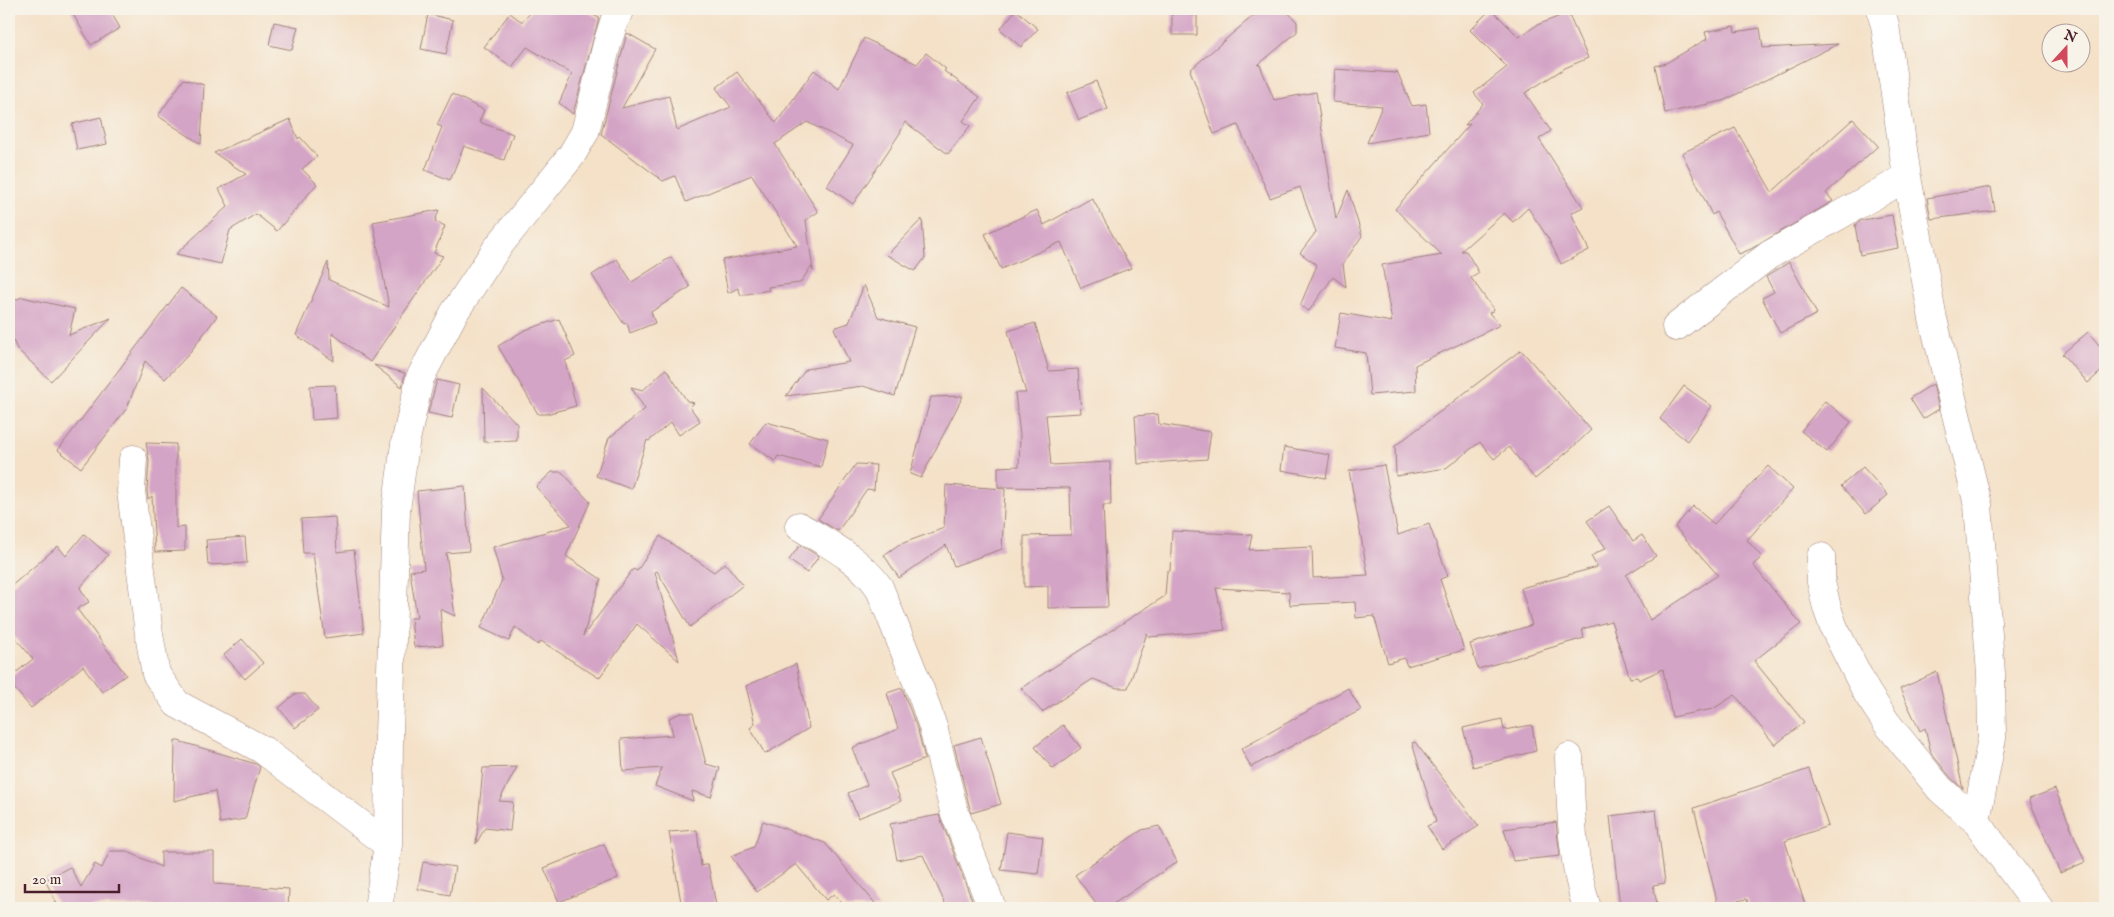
<svg xmlns="http://www.w3.org/2000/svg" width="2114" height="917" font-family="'IM FELL English',serif">
<style>
.building{fill:#d4a4c6}
.lines{fill:none;stroke-linecap:round;stroke-linejoin:round}
.minor-casing{stroke:#9f807a;stroke-width:29}
.minor{stroke:#fff;stroke-width:28}
</style>
<rect width="100%" height="100%" fill="#f7f3e8"/>
<filter id="ink" filterUnits="userSpaceOnUse"><feTurbulence type="fractalNoise" baseFrequency=".02" numOctaves="2"/><feDisplacementMap in="SourceGraphic" scale="10" xChannelSelector="R" yChannelSelector="G"/><feConvolveMatrix kernelMatrix="1 2 1 2 8 2 1 2 1" color-interpolation-filters="sRGB"/></filter>
<filter id="wash" filterUnits="userSpaceOnUse"><feTurbulence type="fractalNoise" baseFrequency=".0096" numOctaves="4" result="noise"/><feDisplacementMap in="SourceGraphic" scale="20" xChannelSelector="R" yChannelSelector="G"/><feGaussianBlur stdDeviation="1.12" result="paint"/><feColorMatrix in="noise" values="0 0 0 0 0 0 0 0 0 0 0 0 0 0 0 0 0 1.4 0 .05"/><feComposite in="paint" operator="in"/></filter>
<g filter="url(#wash)">
<rect width="100%" height="100%" fill="#f4e1c8"/>
<g id="blocks">
<path class="building" d="M70,9H109L120,28L91,45Z
M534,9H582L599,18L573,114L559,103L572,74L527,47L512,67L484,47L510,13L522,22Z
M1172,9H1197V35H1172Z
M1261,9H1285L1297,22V32L1258,65H1260L1274,100L1316,92L1336,219L1348,190L1362,236L1343,264L1346,287L1333,277L1309,311L1300,306L1317,265L1300,253L1316,232L1300,187L1270,198L1238,125L1214,134L1190,70Z
M1491,9L1519,37L1537,25L1568,13L1588,58L1565,68L1525,93L1551,131L1539,139L1583,207L1571,213L1589,250L1561,264L1548,238L1528,208L1513,222L1504,213L1461,251H1466L1479,273L1471,278L1494,310L1489,313L1500,325L1415,365L1416,391L1370,395L1366,353L1335,348L1341,313L1392,322L1382,265L1442,255L1395,209L1470,124L1465,125L1483,104L1474,93L1507,67L1470,30Z
M1016,10L1038,29L1021,47L1000,29Z
M428,14L453,20L446,54L421,49Z
M274,22L298,27L292,50L269,45Z
M1734,26L1735,32L1760,28L1763,48L1838,44L1723,101L1665,113L1655,66L1666,63L1707,39L1705,32Z
M627,33L655,49L622,108L669,96L677,130L731,107L716,88L737,72L776,123L814,70L839,89L864,38L917,64L926,53L946,69L944,71L980,97L963,121L970,126L948,154L905,122L900,133L853,204L827,186L853,145L807,122L775,144L818,212L806,220L813,271L811,267L800,283L768,287L769,290L741,295L738,288L728,293L722,260L797,246L752,175L686,202L675,176L663,181L601,134Z
M1335,69L1396,73L1397,71L1412,106L1426,104L1429,132L1367,143L1382,106L1333,102Z
M184,79L204,85L201,144L158,116Z
M1096,81L1108,109L1079,120L1067,93Z
M452,94L484,110L479,122L513,134L504,160L464,146L450,180L425,170L442,127L437,125Z
M101,117L107,144L77,150L72,124Z
M290,119L298,139L300,137L317,156L302,169L317,184L277,231L256,214L230,230L221,264L176,254L228,206L219,189L246,174L214,153Z
M1853,119L1878,146L1826,193L1833,201L1751,249L1739,254L1716,212L1712,215L1682,153L1735,128L1772,192Z
M1991,187L1995,211L1931,219L1927,198Z
M1092,198L1131,268L1081,288L1061,242L1001,269L985,234L1037,210L1044,225Z
M439,210L435,221L445,226L434,253L443,256L370,362L332,333L334,361L296,335L328,262L329,280L389,307L373,222Z
M1892,215L1898,248L1860,255L1855,225L1862,220Z
M922,219L925,258L915,271L887,255Z
M671,257L690,287L651,312L655,323L630,333L627,323L624,324L592,275L617,259L632,282Z
M1789,262L1817,314L1780,333L1762,298L1774,292L1766,277Z
M864,285L878,317L915,327L895,396L863,386L786,396L806,369L849,362L834,328L849,323Z
M181,288L217,316L188,355L165,379L145,361L127,408L81,468L58,450Z
M22,297L75,309L69,335L111,318L51,381L17,349L9,331V303Z
M559,319L575,356L565,361L576,406L546,414H538L498,346L525,330Z
M1035,323L1049,371L1078,369L1081,413L1046,415L1051,465L1110,462L1111,505H1103L1108,607L1048,608V586L1024,587V536L1071,535L1070,488L998,487V467L1019,466L1020,435L1015,393H1026L1008,331Z
M2088,332L2105,352V368L2088,383L2062,354Z
M1521,350L1591,430L1571,449L1535,479L1509,447L1494,459L1480,442L1446,468L1396,476L1395,446Z
M374,365L405,373L402,387Z
M666,369L687,401L694,403L690,407L700,421L679,435L671,422L649,441L647,440L631,489L596,476L609,438L645,409L631,387L643,390Z
M437,380L459,385L452,418L428,413Z
M1933,384L1939,409L1923,419L1910,398Z
M335,385L337,418L312,420L310,386Z
M1684,386L1712,406L1687,441L1660,419Z
M483,388L517,424V441L484,442Z
M963,396L921,478L910,474L931,397Z
M1825,401L1851,422L1827,452L1801,431Z
M1158,414L1159,424L1211,432L1207,459L1138,464L1135,416Z
M766,422L828,439L821,467L778,456L775,461L750,444Z
M146,443L176,444V528L185,527V551L155,552L152,496L148,499L147,491L149,460Z
M1284,447L1330,455L1326,478L1281,470Z
M856,464L876,465L874,490L867,489L838,531L818,519Z
M1384,465L1398,535L1429,524L1448,576L1440,579L1464,650L1407,666L1404,658L1388,663L1374,616L1356,618L1355,602L1290,605L1289,592L1216,588L1225,630L1149,637L1147,633L1128,688H1117L1093,679L1042,712L1021,688L1165,596L1167,571H1170L1172,531L1252,535L1249,550L1312,547L1313,578L1368,575L1349,471Z
M1768,466L1793,489L1747,540L1762,557L1753,565L1801,624L1754,661L1804,722L1775,745L1735,695L1713,709L1672,717L1663,669L1639,680L1637,677L1630,678L1611,621L1582,629L1584,638L1478,669L1470,644L1532,625L1521,588L1597,567L1591,556L1606,548L1587,521L1609,506L1633,541L1642,535L1656,556L1626,575L1650,620L1718,575L1675,527L1693,506L1714,524Z
M1863,467L1888,495L1866,514L1841,486Z
M552,472H562L590,502L566,556L601,579L583,636L633,569L637,571L660,536L714,572L725,563L743,585L690,627L657,571L655,572L679,661L637,624L599,678L541,641L538,645L515,627L509,641L481,628L502,580L493,547L571,525L536,487Z
M946,485L1005,489L1002,549L954,566L946,545L899,578L884,555L898,545L944,528Z
M465,486L469,551L446,553L455,616L440,609L443,645L414,647L411,618H417L410,571L424,569L417,491Z
M335,517L337,552L354,550L364,633L325,638L313,553H303L301,519Z
M84,534L108,555L80,588L89,602L77,609L126,675L102,692L83,666L31,708L9,682V678L33,659L9,630V588L58,546L66,556Z
M245,537L247,563L208,565L206,540Z
M800,545L819,556L807,573L789,560Z
M242,639L263,663L245,679L224,655Z
M796,664L809,728L765,754L750,728L755,724L746,686Z
M1937,672L1963,789L1951,778L1931,753L1925,728L1920,731L1900,689Z
M902,688L918,731L925,759L890,773L901,801L858,818L848,793L867,785L852,748L898,729L887,693Z
M1348,688L1361,710L1251,767L1241,749Z
M295,694H305L318,710L295,728L279,708Z
M681,713H693L706,764L720,768L711,797L692,791L693,801L655,786L662,768L623,771L621,739L673,735L669,718Z
M1502,719L1504,730L1532,725L1536,751L1473,767L1463,728Z
M1063,725L1081,748L1053,769L1035,747Z
M981,737L1001,804L971,813L954,745Z
M175,740L256,764L260,767L245,819L220,823L215,791L174,801Z
M1415,742L1479,826L1442,849L1427,826L1436,822L1412,743Z
M517,767L499,801L513,802L510,831L485,828L476,844L483,768Z
M1809,769L1828,826L1785,841L1806,908H1748L1747,899L1718,905L1694,808Z
M2055,789L2085,862L2060,873L2029,799Z
M1656,810L1665,883L1653,885L1658,908H1620L1610,816Z
M939,815L973,903L962,908H947L923,855L897,860L890,824Z
M763,821L825,843L879,908H846L834,894L826,900L796,864L757,892L731,856L754,847Z
M1556,822L1560,856L1513,861L1504,829Z
M1159,826L1177,862L1107,908H1099L1075,875L1142,830Z
M697,830L701,866L708,864L716,905L682,908L669,832Z
M1007,832L1043,837L1038,874L1001,870Z
M604,844L618,878L559,902L544,868Z
M110,851H126L161,867V852H214V884L289,889L288,908L90,906L91,908H59L45,880L70,867L81,887L95,864L102,868Z
M423,862L455,867L450,895L418,889Z"/>
</g>
</g>
<g filter="url(#ink)">
<use href="#blocks" fill-opacity="0" stroke="#9f807a" stroke-width="1"/>
<g class="lines">
<defs>
<path id="minor" d="M1880,9L1885,25L1907,177L1933,319L1978,505L1991,674L1992,738L1976,821
M1676,327L1769,255L1907,177
M133,459L131,491L149,634L156,674L177,704L263,750L388,845
M799,526C827,543 859,559 879,587L921,692L933,727L954,811L992,908
M1821,557V582L1827,608L1834,628L1867,693L1886,722L1940,789L1976,821L2039,908
M1569,757C1571,808 1571,859 1587,908
M378,908L388,845L389,736L396,510L405,444L420,378L454,313L497,248L571,156L585,132L607,44L615,19L621,9"/>
</defs>
<use href="#minor" class="minor-casing"/>
<use href="#minor" class="minor"/>
</g>
</g>
<rect width="2114" height="917" fill="none" stroke="#f7f3e8" stroke-width="30"/>
<g transform="translate(2066 48) rotate(21)"><circle r="24" fill="#f7f3e8" stroke="#b29e9c"/>
<path d="M0-4L9 19L0 12L-9 19Z" fill="#d1495b"/>
<text y="-8" font-size="14" font-weight="bold" text-anchor="middle" fill="#4a1f2b">N</text>
</g>
<path d="M25 884v8h94v-8" fill="none" stroke="#4a1f2b" stroke-width="2.5"/>
<text x="32" y="884" font-size="15" fill="#4a1f2b" stroke="#f7f3e8" stroke-width="4" paint-order="stroke">20 m</text>
</svg>
